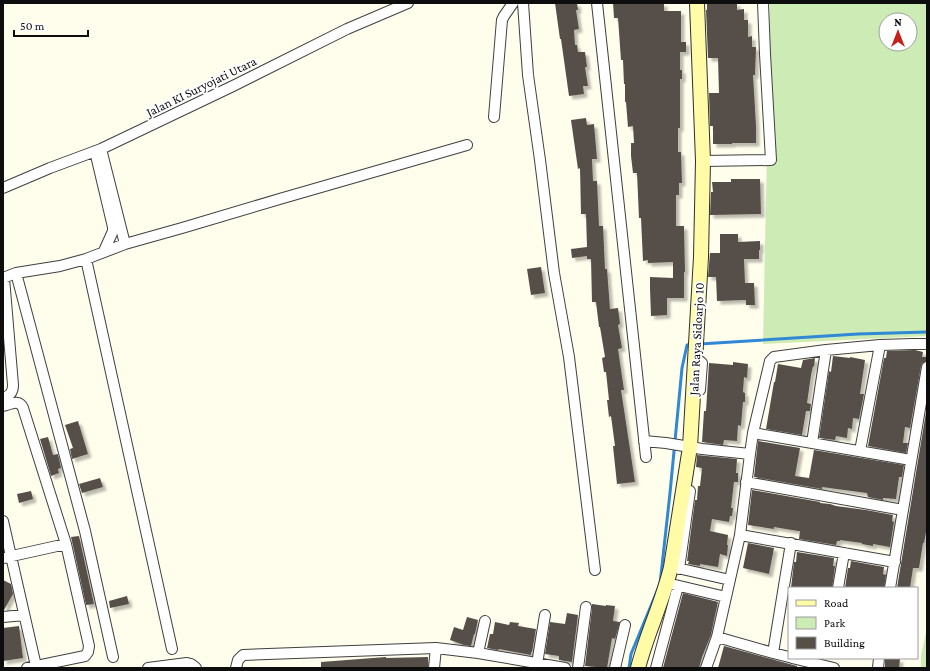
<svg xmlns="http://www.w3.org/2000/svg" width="930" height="671" font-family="'Crimson Pro',serif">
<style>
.green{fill:#cdebb4;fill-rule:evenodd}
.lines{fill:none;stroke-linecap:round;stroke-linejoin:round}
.stream{stroke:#3188d4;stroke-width:3}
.building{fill:#564f48;filter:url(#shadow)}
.street-casing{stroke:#404040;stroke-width:12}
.secondary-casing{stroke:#2f2f2f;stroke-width:16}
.street{stroke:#fff;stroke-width:10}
.secondary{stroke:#fffba7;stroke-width:14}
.labels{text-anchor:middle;stroke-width:4;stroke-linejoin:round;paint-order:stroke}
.street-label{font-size:13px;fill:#0d0d0d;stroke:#fff}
</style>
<defs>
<filter id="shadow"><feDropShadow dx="3.5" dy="3.5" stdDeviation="1" flood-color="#0004"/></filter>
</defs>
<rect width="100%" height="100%" fill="#fffdec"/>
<path class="green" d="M770,3H927V336L763,344ZM886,20H910V44H886Z
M927,628V668H921V655Z"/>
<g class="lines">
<path class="stream" d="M700,344L858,334L927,332
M629,668L631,654L660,584L670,493L682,368L687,345L692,344"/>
</g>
<path class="building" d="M555,3H577L578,10H576L579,29L574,30L575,45H577L578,52H585L587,67H585L588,86H583L584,94L569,96L561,39H560Z
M613,3H664V11H681V42H686V52H680V70H682V79H680V128H678V152H681L682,183H679V195H676V226H684L685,272H684V298H667V315L651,316L650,289V277L673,278V262L648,263V260L643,261L641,218H639L637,173H633L631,156V143H634L633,126L628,127L626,102H625V84H624L623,60H621L618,18H614Z
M707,3H737V10L744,9V20H748V37L752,36V47H756L755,75H753L756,126V143H732V144H713V126H710L709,93H719L718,58H708L706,10H707Z
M586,118L587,125L594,124L597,159H592L593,181H597L599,226H603L605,269H607L610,309L618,308L620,324L618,325L622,348L618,349L624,390H621L635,482L617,484L613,446H615L611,416L609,417L607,400H609L606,372H604L602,358L605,357L600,327H599L596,302H592L591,259H587V256L572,258L571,249L587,247L586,214H581L580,168L578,169L571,120Z
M731,179H760L761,214L710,215L711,192H713L712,182H731Z
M720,234H738V242L760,241V250H759V259H744L745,283H754L755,305H746V300L717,301L716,277H708L710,253H720Z
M541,267L545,293L531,295L527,269Z
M915,350L923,352L922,357H927V361L922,363L921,366L910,428L905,427L903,443H908L906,453L868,446L884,358H886L887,351Z
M833,356L850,358V357L865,360L860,394H864L859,419L853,418L852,429L848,428L847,438L836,436L835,440L819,438L829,371L831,372Z
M815,358L814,367L813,366L811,375L807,403L811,404L810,411H806L802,435L766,429L774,382H775L778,364L801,368L803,360Z
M733,362L748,364L747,378L744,377L743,392L745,393V402H743L741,426L738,425L737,441L724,440L723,445L702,442L704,411H706L709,363L733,365Z
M927,406V527L924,543H923L919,568H913L910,588H897Z
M78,421L88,454L72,459L70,449L73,448L65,425Z
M48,437L53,455L58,454L61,468L58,469L59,473L51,476L40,439Z
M758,441L800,448L795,476L809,478L814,450L904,465L902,477H899L896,499L883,498V500L868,497L867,493L822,487V489L754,477Z
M697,455L737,459L736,473H738V482H734L731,508H733L732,516H730L729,522L712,519L710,531L728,535L727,545H728L727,556L720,554L718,567L700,564V566L688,564L689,561H687L695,500H697L698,486H700L702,468L696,467Z
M100,478L103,487L82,493L79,484Z
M752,490L820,502V503L830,504L836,506L866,510L893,515L892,521L894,522L890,547L873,544V546L862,544V543L840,540V541H837L836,545L799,539L800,531H798L774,527V529L748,525Z
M31,491L33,499L19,503L17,494Z
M79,536L94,604L86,605L71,537Z
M748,543L774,548L769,574L743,568Z
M797,552L834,558L833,566H835L832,588H791L794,562H796Z
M851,561L884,567L883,574L886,575L884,588H845L848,568H850Z
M3,580L11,584L13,594L4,610H3Z
M683,593L718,602L714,620L711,635L702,657L699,668H663Z
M127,596L129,604L110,608L109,601Z
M592,604L606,606V605L615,606L613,621L620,622L615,639L612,638L607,668L585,666L592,608Z
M567,613L578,615L572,662L559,660V656L545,654L550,622L565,624Z
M467,617L478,620L475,634H474L471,646L464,645L450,640L454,627L463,630Z
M495,622L509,625L510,622L519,623L518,626L536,629L532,652H531V655L499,649L498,650L487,648L490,634H493Z
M19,626L23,658L3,661V628Z
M724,646L797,666V668H718Z
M386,657V658L428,657V668H321V662Z
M885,658L900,659L899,668H885Z"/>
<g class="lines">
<defs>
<path id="street" d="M523,3L528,75L540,160L554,273L569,357L595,570
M597,3L646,457
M494,117L502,20L504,16L513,3
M101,149L125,244
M95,151L113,227V231L104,251
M703,161L771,160L765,54L763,3
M3,188L50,168L101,149L233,86L347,29L408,3
M86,259L172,649
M16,273L85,531L113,657
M3,278L16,273L60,266L86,259L125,244L182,228L283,198L467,145
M695,361L701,362L702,363L700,390
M3,398C10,396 13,392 13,385L4,278
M3,406C11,404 19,399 23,408L66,544L89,646L88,652L85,656L27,668
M753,433L911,460
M644,441L666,443L702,449L750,454
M812,443L826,350
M860,451L880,345
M746,482L903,510
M3,521L36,666
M740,535L895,562
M3,558L66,544
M673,567L730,580
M679,569L690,491
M671,584L726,597
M838,588L844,553
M890,588L903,510L927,367
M3,617L24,615
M717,637L773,653L789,657
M478,653L485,621
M773,653L791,543
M792,658L834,668
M537,664L545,615
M148,668L187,663L191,664L196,668
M236,668L238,660L243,655L436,648L478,653L565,668
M434,668L436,648
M578,668L586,607
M615,668L625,625
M656,668L678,586
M706,668L717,637L740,535L750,454L753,433L770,361L774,357L826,350L880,345L912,344H927
M878,668L879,658"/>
<path id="secondary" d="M638,668C647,633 663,601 671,567L690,447L701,257L703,161L697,3"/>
</defs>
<use href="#street" class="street-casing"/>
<use href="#secondary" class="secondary-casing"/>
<use href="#street" class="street"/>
<use href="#secondary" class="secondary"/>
</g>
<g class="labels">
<g class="street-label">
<text transform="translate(201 86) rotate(-26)" y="5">Jalan KI Suryojati Utara</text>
<text transform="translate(696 339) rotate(-87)" y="5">Jalan Raya Sidoarjo 10</text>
</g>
</g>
<rect width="930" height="671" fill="none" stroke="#0d0d0d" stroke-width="8"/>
<rect x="788" y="587" width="130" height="72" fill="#ffffff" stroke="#9e9e9e"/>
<rect x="796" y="600" width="20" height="6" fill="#fffba7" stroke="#9e9e9e"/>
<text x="824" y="607" font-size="12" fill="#0d0d0d">Road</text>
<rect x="796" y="617" width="20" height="12" fill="#cdebb4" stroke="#9e9e9e"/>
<text x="824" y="627" font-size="12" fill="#0d0d0d">Park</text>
<rect x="796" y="637" width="20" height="12" fill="#564f48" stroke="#9e9e9e"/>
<text x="824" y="647" font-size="12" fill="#0d0d0d">Building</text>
<g transform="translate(898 32)"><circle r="19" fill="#ffffff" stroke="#9e9e9e"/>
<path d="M0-3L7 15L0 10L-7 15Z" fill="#c4211d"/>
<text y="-6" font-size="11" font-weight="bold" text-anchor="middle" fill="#0d0d0d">N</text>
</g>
<path d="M14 30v6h74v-6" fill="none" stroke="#0d0d0d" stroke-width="2"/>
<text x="20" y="30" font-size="12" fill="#0d0d0d" stroke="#ffffff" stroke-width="3" paint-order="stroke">50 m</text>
</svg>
